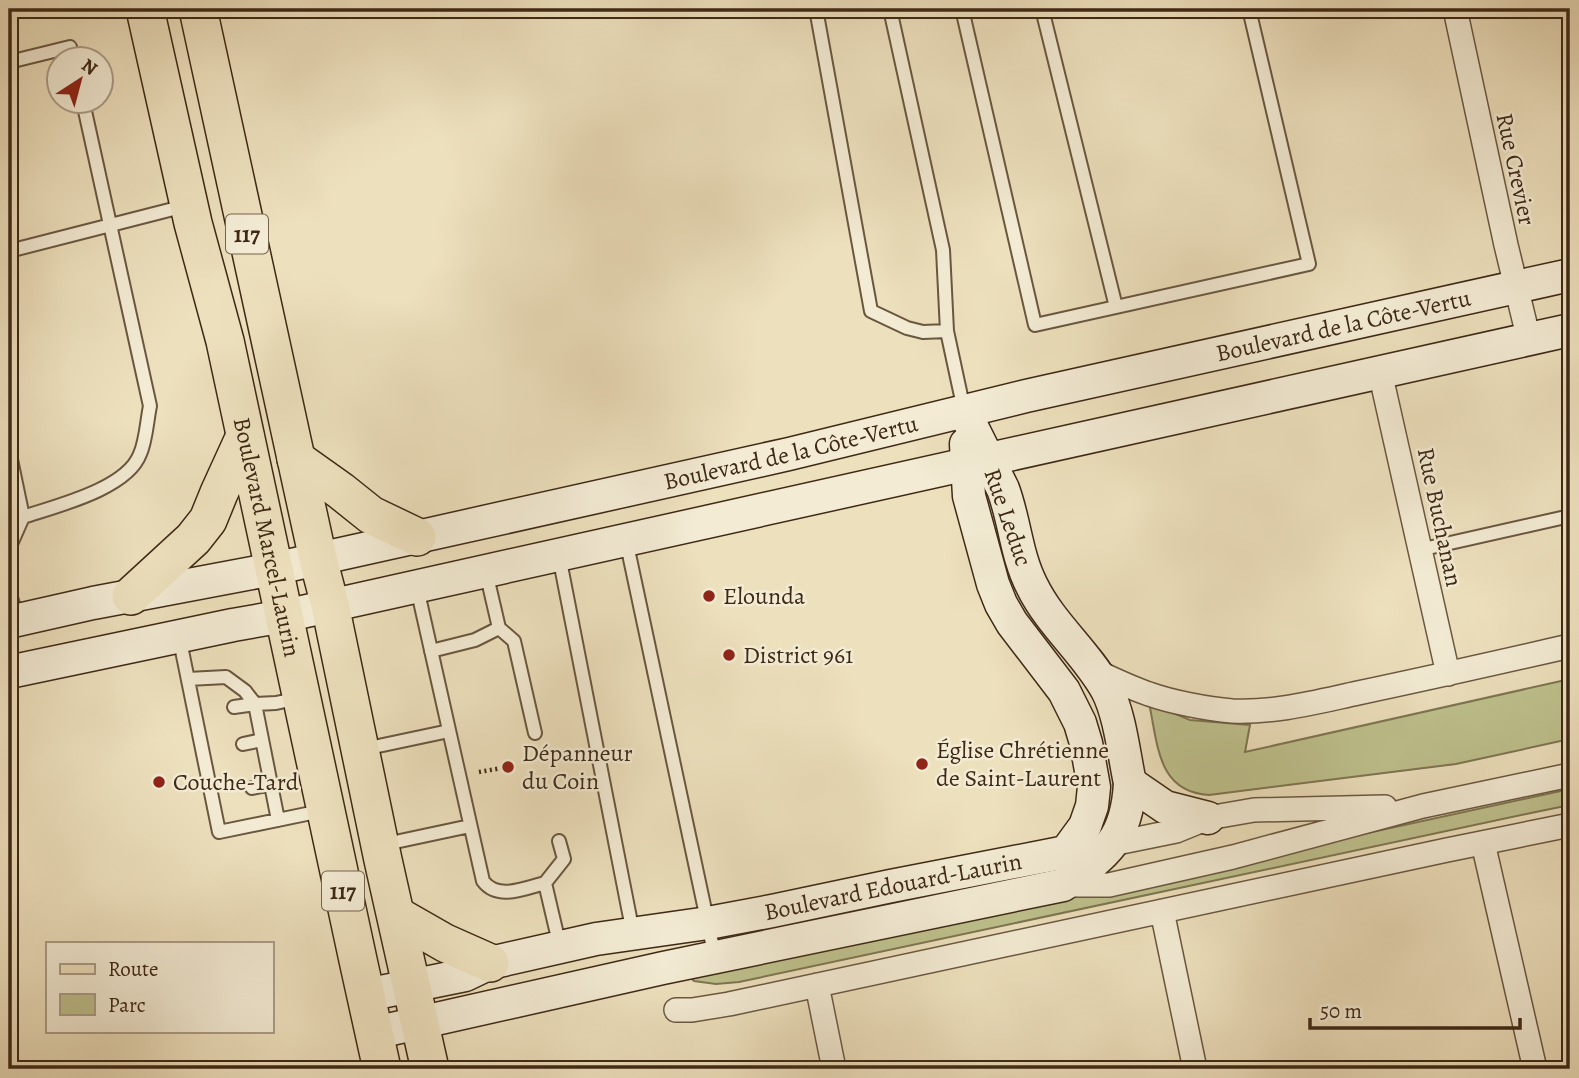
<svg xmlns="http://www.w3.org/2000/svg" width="1579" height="1078" font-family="Alegreya,serif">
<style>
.green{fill:#bec18d;stroke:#7e7552;stroke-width:2}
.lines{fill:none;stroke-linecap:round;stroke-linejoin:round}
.lane-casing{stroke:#6a5740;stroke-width:16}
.street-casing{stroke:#6a5740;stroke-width:26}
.secondary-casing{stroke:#3e2916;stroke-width:35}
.primary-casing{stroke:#3e2916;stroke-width:40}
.path{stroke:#3e2916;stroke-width:4.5;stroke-dasharray:2 3.5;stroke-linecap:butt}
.lane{stroke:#f3ebd4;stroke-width:12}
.street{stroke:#f3ebd4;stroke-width:23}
.secondary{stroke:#f3ebd4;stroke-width:32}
.primary{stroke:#ede0bd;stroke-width:37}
.poi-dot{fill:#8f2418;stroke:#f3ebd4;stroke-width:2.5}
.labels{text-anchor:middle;stroke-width:5;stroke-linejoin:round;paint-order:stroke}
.shield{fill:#f3ebd4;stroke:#74634f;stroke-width:2}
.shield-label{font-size:23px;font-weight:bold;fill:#3e2916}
.street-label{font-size:24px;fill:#3e2916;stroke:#f3ebd4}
.poi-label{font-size:24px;fill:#3e2916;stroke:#f3ebd4;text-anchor:start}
</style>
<rect width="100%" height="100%" fill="#ede0bd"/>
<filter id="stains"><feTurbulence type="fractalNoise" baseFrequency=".00286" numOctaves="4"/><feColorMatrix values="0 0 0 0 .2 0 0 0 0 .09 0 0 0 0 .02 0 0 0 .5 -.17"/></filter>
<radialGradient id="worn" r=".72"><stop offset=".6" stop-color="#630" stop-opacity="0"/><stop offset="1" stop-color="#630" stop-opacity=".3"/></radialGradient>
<path class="green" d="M1570,679V739L1456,764L1209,795C1157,792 1158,744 1149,703L1190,720L1250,725L1245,752Z
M1570,789V805L1531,813L739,982L716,984L694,981L691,978L693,974L1147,881Z"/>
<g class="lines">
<defs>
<path id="lane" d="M816,9L871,311L907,328L923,332L947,331
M890,9L943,250L947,331L964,410
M962,9L1035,325L1309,264L1249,9
M1042,9L1116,307
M9,62L70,47L73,60
M9,134L11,145H9
M9,251L185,206
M9,450L23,517
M626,540L715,957
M1419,550L1570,516
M559,556L633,933
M9,583L11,544L23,517C56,506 127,489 140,454C146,441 147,420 150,406L83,102
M417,588L483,881C498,901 525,888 545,883L560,947
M9,591L18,620
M499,628L514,641L535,733
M179,636L219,832L321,811
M431,651L475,640L499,628L486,572
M188,679L226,677L245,691L255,704L276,703L299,698
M234,707L255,704L278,820
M243,744L262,740
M364,749L449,731
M252,788L271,784
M381,845L470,826
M545,883L564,859L559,841"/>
<path id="street" d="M1455,9L1506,245L1529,340
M1380,372L1448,674
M1095,671C1113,679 1131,688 1149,694C1171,702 1208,709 1232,711C1275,713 1316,702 1358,693C1429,678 1500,662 1570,646
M1483,843L1535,1069
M1102,846L1176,831L1208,818L1254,810L1385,807
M1063,885H1109L1233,857L1423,806L1570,775
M1162,911L1195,1069
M817,985L834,1069
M676,1010H692L729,1004L1447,850L1570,825"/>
<g id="secondary">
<path id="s1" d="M9,622L93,603L273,569L417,537L789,454L1026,396L1570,275"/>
<path d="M9,672L233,625L284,616L1570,330"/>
<path d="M1130,783L1165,807L1208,818"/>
<path id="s2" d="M366,995L465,975L490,963L596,939L708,923L772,911L891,886L1066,852L1085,826L1092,806L1094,787L1086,743L1080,723L1064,691L1012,623L1001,604L993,584L969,496L966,444"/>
<path d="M374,1033L663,968L1063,885C1106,854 1127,840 1130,783C1124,755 1120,715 1107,690C1086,652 1051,625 1032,586C1016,555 1015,521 1003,489L964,411"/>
</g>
<g id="primary">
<path id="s3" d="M145,9L193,223L225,341L358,960L382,1069"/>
<path d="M198,9L318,559L330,605L383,860L430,1069"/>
<path d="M296,459L341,491L371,515L417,537"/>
<path d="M131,596L193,539L208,520L219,493L245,436"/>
<path d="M396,915L445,943L490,963"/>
</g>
</defs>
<use href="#lane" class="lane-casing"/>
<use href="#street" class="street-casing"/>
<use href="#secondary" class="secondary-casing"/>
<use href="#primary" class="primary-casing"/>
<path class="path" d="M479,772L502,768"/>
<use href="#lane" class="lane"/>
<use href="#street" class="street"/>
<use href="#secondary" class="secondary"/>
<use href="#primary" class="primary"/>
</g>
<g class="poi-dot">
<circle cx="709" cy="596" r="7"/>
<circle cx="729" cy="655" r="7"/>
<circle cx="922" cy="764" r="7"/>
<circle cx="508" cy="767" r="7"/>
<circle cx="159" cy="782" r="7"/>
</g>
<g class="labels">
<g class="shield">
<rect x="226" y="214.5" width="42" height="39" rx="5"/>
<rect x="322" y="871.5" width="42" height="39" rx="5"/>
</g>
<g class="shield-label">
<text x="247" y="242">117</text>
<text x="343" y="899">117</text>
</g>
<g class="street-label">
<text transform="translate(1516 169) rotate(78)" y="8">Rue Crevier</text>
<text dy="8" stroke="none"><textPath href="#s1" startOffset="1367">Boulevard de la Côte-Vertu</textPath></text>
<text dy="8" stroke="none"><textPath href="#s1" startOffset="800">Boulevard de la Côte-Vertu</textPath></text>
<text transform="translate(1008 517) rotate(71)" y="8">Rue Leduc</text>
<text transform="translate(1440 517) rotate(78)" y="8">Rue Buchanan</text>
<text dy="8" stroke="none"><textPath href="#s3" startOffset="542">Boulevard Marcel-Laurin</textPath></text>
<text dy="8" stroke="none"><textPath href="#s2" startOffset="539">Boulevard Edouard-Laurin</textPath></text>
</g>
<g class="poi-label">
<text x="723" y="604">Elounda</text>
<text x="743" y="663">District 961</text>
<text x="936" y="758">Église Chrétienne<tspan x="936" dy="28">de Saint-Laurent</tspan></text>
<text x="522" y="761">Dépanneur<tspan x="522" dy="28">du Coin</tspan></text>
<text x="173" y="790">Couche-Tard</text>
</g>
</g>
<rect width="1579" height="1078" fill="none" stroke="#ede0bd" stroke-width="35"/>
<rect x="10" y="10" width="1558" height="1057" fill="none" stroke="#3e2916" stroke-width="3.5"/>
<rect x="18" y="18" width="1544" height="1043" fill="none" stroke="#3e2916" stroke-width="2"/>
<rect x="46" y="942" width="228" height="91" fill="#f3ebd4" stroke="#ab9d88" stroke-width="2"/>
<rect x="60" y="964" width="35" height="10" fill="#ede0bd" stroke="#ab9d88" stroke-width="2"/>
<text x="108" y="976" font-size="21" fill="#3e2916">Route</text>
<rect x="60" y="994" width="35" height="21" fill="#bec18d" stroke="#ab9d88" stroke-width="2"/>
<text x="108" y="1012" font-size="21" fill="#3e2916">Parc</text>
<g transform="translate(80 80) rotate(36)"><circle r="33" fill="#f3ebd4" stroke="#ab9d88" stroke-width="2"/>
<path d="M0-5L12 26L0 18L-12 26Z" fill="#8f2418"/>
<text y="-10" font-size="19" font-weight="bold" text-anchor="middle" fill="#3e2916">N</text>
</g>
<path d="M1310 1018v10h210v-10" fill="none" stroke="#3e2916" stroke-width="3.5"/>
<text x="1320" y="1018" font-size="21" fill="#3e2916" stroke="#f3ebd4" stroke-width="5" paint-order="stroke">50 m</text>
<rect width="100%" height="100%" filter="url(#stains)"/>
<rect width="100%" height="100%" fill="url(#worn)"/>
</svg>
